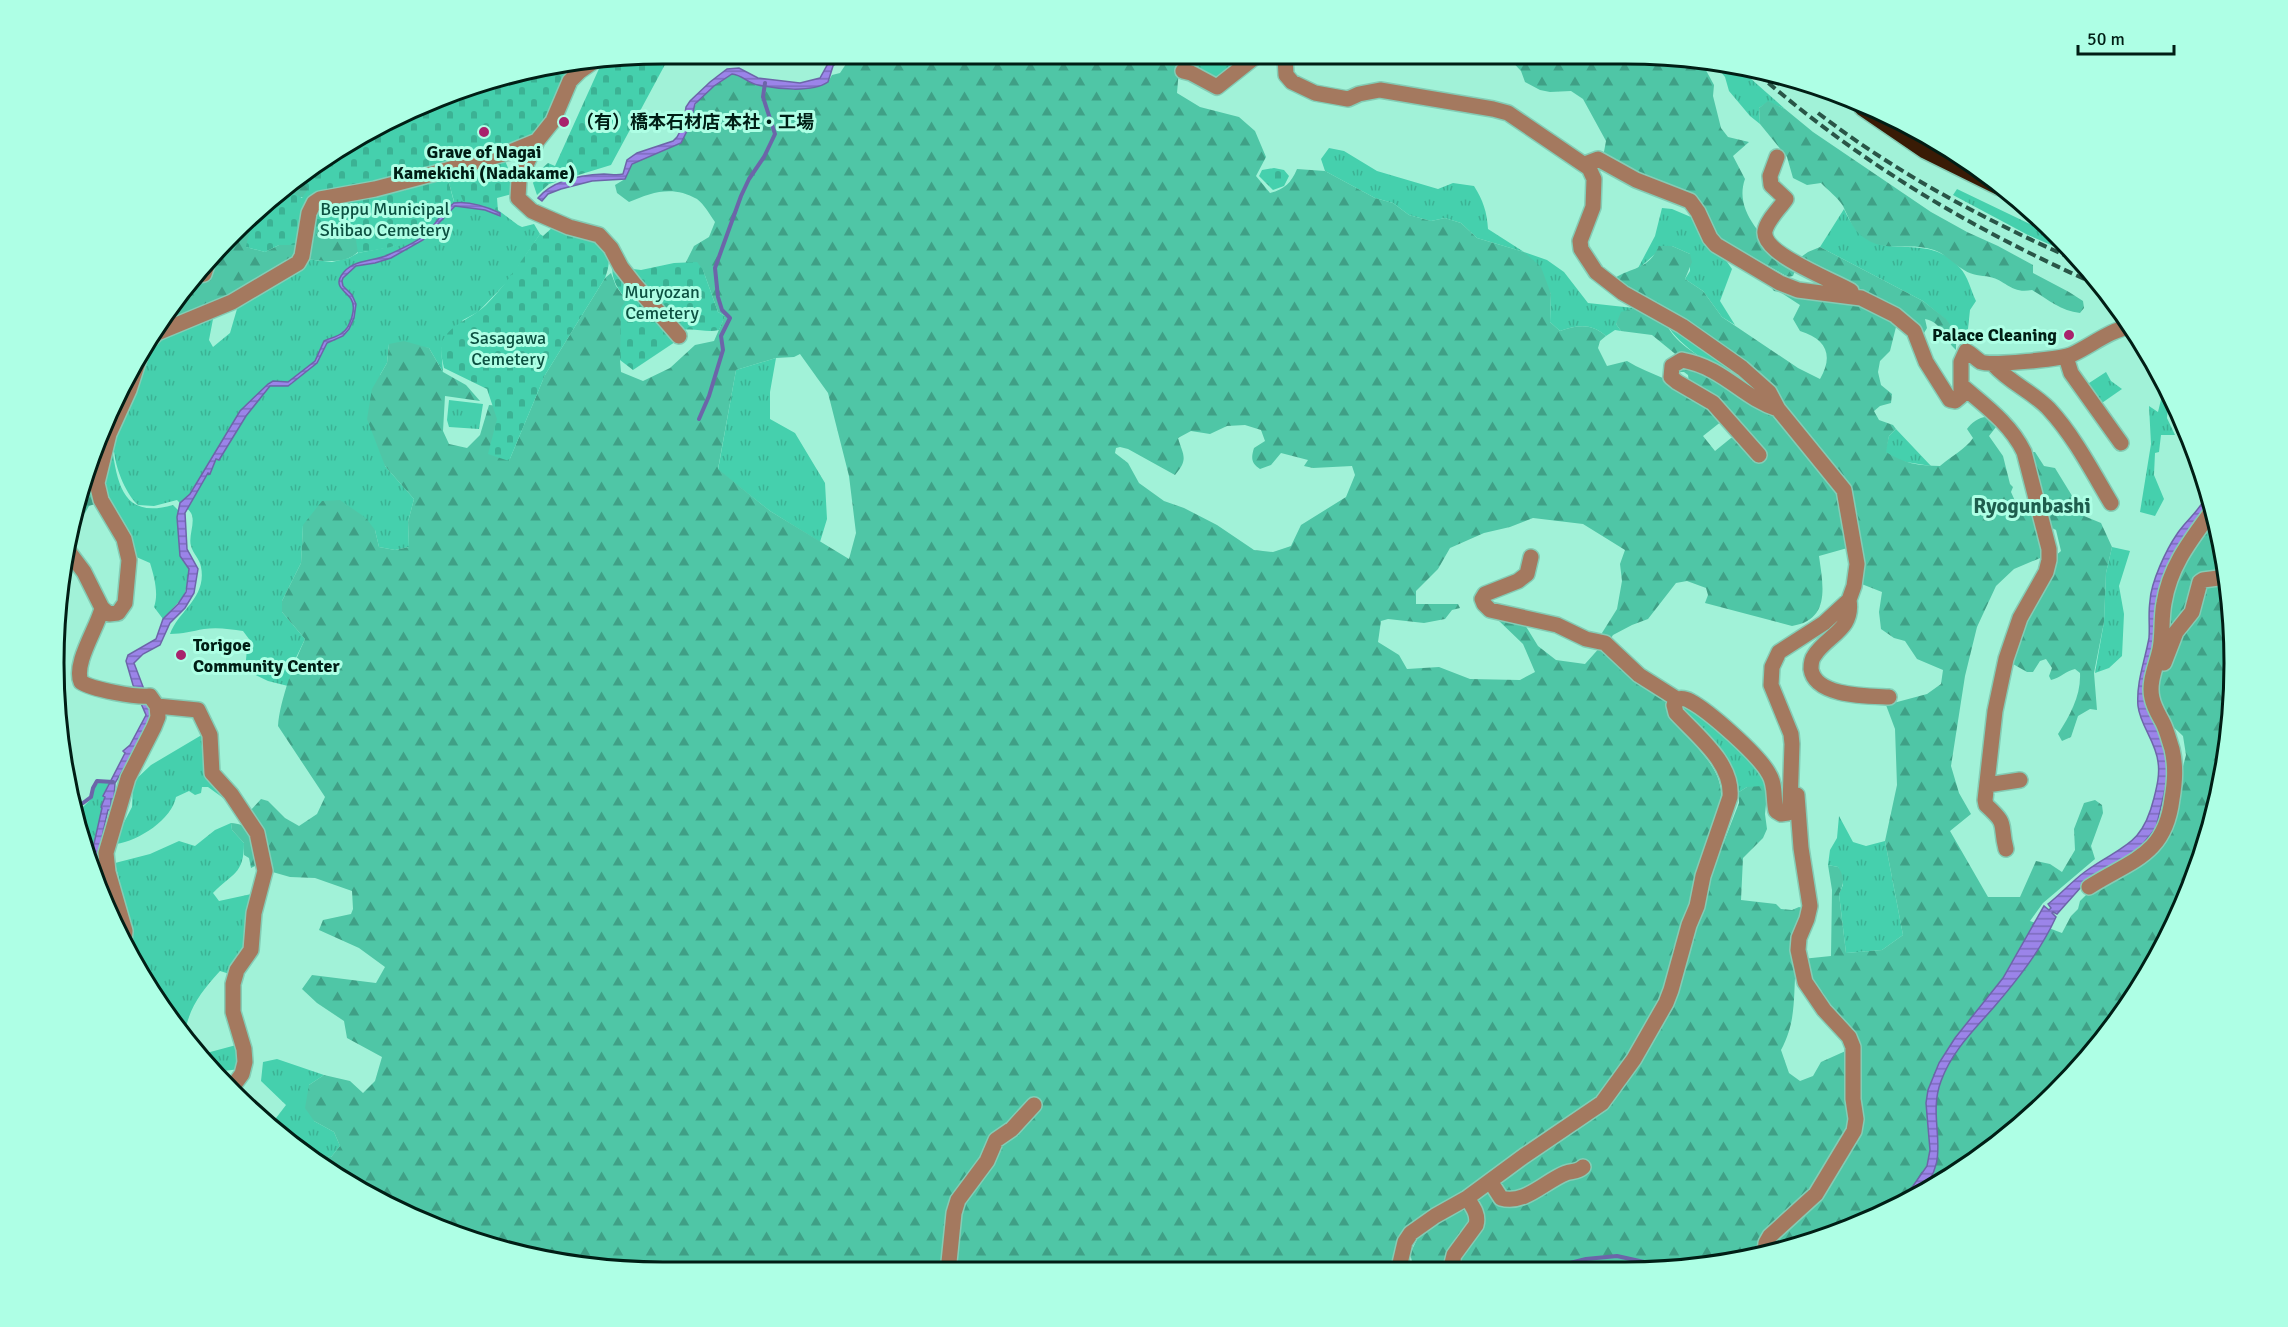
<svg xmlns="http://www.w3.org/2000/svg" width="2288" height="1327" font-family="Signika,'Noto Sans JP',sans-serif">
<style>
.grass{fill:url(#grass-tufts)}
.forest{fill:url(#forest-firs);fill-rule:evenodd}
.cemetery{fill:url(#cemetery-stones)}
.water{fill:url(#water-rules);stroke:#6c65a9;stroke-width:1.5}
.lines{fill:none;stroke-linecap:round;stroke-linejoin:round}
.stream{stroke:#6c65a9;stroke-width:4}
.minor-casing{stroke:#84ccb5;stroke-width:18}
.highway-casing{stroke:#84ccb5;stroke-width:21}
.minor{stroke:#a4795f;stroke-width:15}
.highway{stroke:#391b05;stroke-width:18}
.rail{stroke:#295547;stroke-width:4;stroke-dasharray:9 4.5;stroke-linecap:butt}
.poi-dot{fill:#a8226c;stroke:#aeffe5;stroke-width:2}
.labels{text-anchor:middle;stroke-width:6;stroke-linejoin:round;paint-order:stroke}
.poi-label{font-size:18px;font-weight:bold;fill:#001e15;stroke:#aeffe5;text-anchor:start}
.park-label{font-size:18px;fill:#0c5141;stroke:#aeffe5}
.quarter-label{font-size:21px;font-weight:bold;fill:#1f5e4e;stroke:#aeffe5}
.rim{fill:none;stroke:#001e15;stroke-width:3}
</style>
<defs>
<pattern id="grass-tufts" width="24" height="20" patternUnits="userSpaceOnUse" patternTransform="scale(1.5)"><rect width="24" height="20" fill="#45d0ad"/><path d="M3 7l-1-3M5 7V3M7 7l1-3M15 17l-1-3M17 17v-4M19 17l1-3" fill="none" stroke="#3bb294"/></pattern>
<pattern id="forest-firs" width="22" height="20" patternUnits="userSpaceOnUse" patternTransform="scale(1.5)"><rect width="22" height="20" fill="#4fc6a6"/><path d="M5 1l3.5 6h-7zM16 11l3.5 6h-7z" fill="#3fa086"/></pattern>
<pattern id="cemetery-stones" width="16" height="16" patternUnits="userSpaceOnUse" patternTransform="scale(1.5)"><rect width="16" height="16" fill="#45d0ad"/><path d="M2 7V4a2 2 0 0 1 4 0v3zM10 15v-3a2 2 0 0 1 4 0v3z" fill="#3bb294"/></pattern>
<pattern id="water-rules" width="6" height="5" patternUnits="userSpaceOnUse" patternTransform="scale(1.5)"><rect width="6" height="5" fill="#9b84e9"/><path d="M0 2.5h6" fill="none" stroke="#7c6bbc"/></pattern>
</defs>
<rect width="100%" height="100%" fill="#a1f2d8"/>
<path class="grass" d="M1176,57H1239L1238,67L1219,81L1179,69Z
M1716,66L1741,70L1785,109L1768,102L1759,108L1760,124L1750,116L1729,91L1725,77Z
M1329,148L1344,151L1377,171L1438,189L1453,183L1474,186C1483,200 1487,212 1488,229L1524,252L1547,260L1564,272L1588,303L1643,309L1619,320L1616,324L1621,331L1615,330L1606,336C1591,323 1578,325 1560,331L1550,322L1551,294L1524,252L1477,238L1461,223L1445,218L1431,221L1409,215L1393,203L1375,198L1325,171L1321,159Z
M453,175L486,206L498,210L518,225L522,227L534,224L540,234L509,280L478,312L463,320L441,348L443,372L429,348L389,344L387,363L380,375L385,466L414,499L408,522L409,547L395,550L379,547L375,530L303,525L301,563L282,601V612L305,639L293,664L288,686L268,681L245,670L247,649L252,643L243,631C230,629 217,627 204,629C192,631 183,634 170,634C179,610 207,598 201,567C200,559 193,554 191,546C188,536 196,522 191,513C188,508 181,505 177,500L154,506L138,505C123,491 111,457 114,437C115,425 147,347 155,341C171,330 196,322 214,314L209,340L213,347L230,333L239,302L305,259L332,262L349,258L358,253L394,246L426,231L443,210L454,201L447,176Z
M1957,189L2061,239L2074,255L2028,235L1953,195Z
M1662,208L1672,209L1698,220L1732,269L1720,301L1735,325L1722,317L1703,291L1685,279L1690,271V254L1672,246L1655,254L1637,270L1655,236Z
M1844,209C1873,275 1922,224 1960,268C1968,276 1971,291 1976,301L1970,310L1968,329L1956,333L1945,319L1923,301L1820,247Z
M1666,322L1733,367L1728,375C1712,366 1672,340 1666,322Z
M776,358L770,392V419L795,433L825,483L827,519L820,542L770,511L718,470L736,370Z
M2106,372L2111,381L2122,389L2099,405L2086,385Z
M2164,387L2169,395L2167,418L2175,435H2161L2159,452L2155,453L2154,475L2164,499L2155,516L2140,512L2151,444L2149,406L2158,412Z
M449,400L483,404L479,429L449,427L447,420Z
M1896,429L1931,466L1900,461L1885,452L1889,436Z
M111,440C117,482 121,520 173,505L178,510L180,556L189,568V577L184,596L163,619L154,607C159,594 154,576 150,563L134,556L101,480Z
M2112,547L2130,551L2119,586L2124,614L2122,656L2109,668L2095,673L2104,622L2106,573Z
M1686,704L1738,746L1768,780L1767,794L1747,787L1739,792C1733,759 1709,732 1683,712V705Z
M205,733L226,800L208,787H202L201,793L195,795L189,791L176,797C172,819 139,841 116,844L121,828L132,807L133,782L151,765Z
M100,781L109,783L103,796L106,797L101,807L103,808L93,848L84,849L75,815L92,798L93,789Z
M1839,816L1853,842L1866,846L1885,841L1903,935L1882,950L1846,953L1839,894L1843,885L1838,867L1828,865L1830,850L1837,838Z
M231,823L232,830L244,843C244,875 232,873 213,893L219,901L256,893L249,942L233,975L220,971C200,993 188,1009 184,1038L186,1041L180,1035L135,968L128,951L129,933L124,900L115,863L150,854L179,841L195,846L215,830Z
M240,1044V1069L215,1072L199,1055Z
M277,1059L324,1075L309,1085L314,1121L334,1132L340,1146L331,1157L320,1155L294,1140L283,1138L267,1125L273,1122L286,1105L261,1081L263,1062Z"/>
<path class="forest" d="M1665,55L1702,63L1714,85L1713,96L1721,128L1728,137L1749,142L1733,156L1745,179C1732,215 1772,246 1796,268L1793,276L1788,277L1745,253L1738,256L1719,242L1702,211L1603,157L1606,141L1583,99L1571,91L1550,92L1540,90L1525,82L1521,71L1507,56Z
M1176,57L1179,69L1177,93L1200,107L1239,117L1255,131L1266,157L1256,176L1270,193C1285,189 1291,183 1297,169L1325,171L1375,198L1393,203L1409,215L1431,221L1445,218L1461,223L1477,238L1524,252L1541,267L1551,294L1550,322L1560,331C1578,325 1591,323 1606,336L1600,341L1598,348L1607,366L1627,361C1650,375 1677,381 1699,397C1708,403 1715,413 1722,421L1703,436L1715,451L1731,438L1741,439L1689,382L1688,375L1684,372H1680L1678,377L1673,375L1687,363L1783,419L1838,487L1851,547L1819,556C1823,585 1831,620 1792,626L1705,603L1708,595L1706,588L1687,581L1676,583L1648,619L1632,625L1613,635L1610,640L1603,636L1602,633L1617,609L1622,581L1620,564L1625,550L1583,524L1533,518L1510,527L1484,533L1450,548L1438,569L1416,591V604H1458L1460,608L1452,610L1445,619L1424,623L1388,619L1381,621L1378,642L1399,655L1407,669L1439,667L1470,679L1520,680L1535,672L1523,644L1497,619L1522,620L1538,646L1556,660L1585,664L1602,645L1666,695C1670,734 1722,756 1721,795C1721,801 1719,807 1717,813L1661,999L1650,1021L1623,1063L1594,1102L1455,1199L1420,1218L1392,1272H623L467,1241L325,1170L283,1138C301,1142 314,1153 331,1157L340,1146L334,1132L314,1121L305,1108L309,1085L324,1075L350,1081L363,1093L375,1081L382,1057L347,1038L344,1021L317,1003L302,989L312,975L376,983L385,967L359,948L319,930L323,920L351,914L353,909L352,891L315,878L290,877L269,871L250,811L261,799L268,801L285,818L299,826L317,814L325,797L278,726C280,700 294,663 305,639L282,612V601L301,563L303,525L322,501L340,500L366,518L375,530L379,547L395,550L409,547L408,522L414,499L385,466L367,419L372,389L387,363L389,344L404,341L429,348L443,372L466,385L480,401L445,396L443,431L449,444L467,448L480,435L489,405L502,406L509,461L545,375L605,278L611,273L616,286L626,300L620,360L621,372L643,381L670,368L695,345L714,341L725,316L718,312L703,270L685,264L694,246L709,237L715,222C710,215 704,204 697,199C673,185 652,192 629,202L617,193L615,185L625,179L632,164L639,160L681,143C690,129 689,117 695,106C702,92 719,82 732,74L739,75L758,85L799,89L828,82L832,75L840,73L850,58ZM800,354L828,393L849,476L856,533L849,559L770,511L718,469L736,370L776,358L794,357ZM1245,425L1261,430L1265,441L1254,448C1251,458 1251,463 1260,469L1271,465L1281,453L1308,460L1304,466L1313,468L1352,466L1355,475L1346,497L1301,525L1291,546L1273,552L1254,550L1217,525L1184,508L1164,501L1139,483L1128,463L1115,453L1116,448L1120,447L1128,449L1175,475C1189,459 1183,455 1178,438L1191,431L1210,434L1227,426Z
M1768,101L1785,109L1813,132L1931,212L1967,232L1998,246L2033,265V273L2069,292L2083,301L2084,308L2080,313C2061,311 2049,300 2032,290C2011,294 2007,281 1990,277C1980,275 1973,276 1964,270C1953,264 1946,254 1934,250C1909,241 1885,254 1863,237C1852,229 1849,218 1843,206C1838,198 1828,190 1821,183L1807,185L1793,178L1787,157L1760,124L1759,108Z
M301,175L310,186L306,198L301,197L246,247L265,252L279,245H300L298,256L253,287L154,330L232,233Z
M356,216L362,247C349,266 325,261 305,259L309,229Z
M1659,246H1672L1690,254L1692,262L1685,279L1703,291L1722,317L1798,368L1820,379C1834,355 1826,339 1800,331L1793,319L1800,305L1780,292L1774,291L1771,287L1773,284L1861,302L1895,319L1896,327L1890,351L1880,361L1878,372L1881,385L1892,394L1891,403L1880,406L1874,411L1879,420L1893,425L1896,429L1889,436L1886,452C1903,463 1919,466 1940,466C1951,456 1966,449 1973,438L1967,429C1974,419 1992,409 1996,427L1989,436L2003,456L2010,484L2013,487L2011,492L2020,512L2035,511L2045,556L2014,569L1996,586L1977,627L1965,676L1951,766L1959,793L1971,814L1950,831L1988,897H2020L2036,861L2050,864L2062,872L2075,850L2074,829L2084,803L2095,800L2102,805L2103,813L2091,846L2095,859L2043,903L2030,921L2062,933L2071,916L2078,909L2080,901L2090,891L2137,866L2179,782L2186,755L2183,736L2163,717L2155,684L2167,665L2201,584L2226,580L2234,663L2222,782L2188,896L2131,1002L2055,1095L1930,1191L1820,1241L1770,1251L1771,1241L1854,1139L1863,1124L1857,1110V1054L1816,994L1802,959L1831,956L1832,890L1828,865L1838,867C1845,877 1844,884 1839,894L1846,953L1882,950L1903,935L1885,841L1897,785L1895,729L1886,705L1927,694L1941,684L1943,670L1917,659L1905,641L1894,638L1881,629L1879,612L1882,592L1859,583L1848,492L1784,407L1612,280C1631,266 1647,272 1659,246Z
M1820,247L1923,301L1946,319L1956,333V350C1944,339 1942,322 1925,319L1927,328L1924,333L1920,332L1801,263V257L1808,252Z
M1631,309H1643L1666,322C1673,343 1698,354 1714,367L1679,357L1652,335L1621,331L1616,324L1621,312Z
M129,372L98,503L89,506L85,513L73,518L75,505L117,394Z
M2032,452H2035L2044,466L2055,468L2074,499L2073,504L2084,516L2101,523L2112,547L2106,573L2104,622L2094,673L2097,710L2090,709L2078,716L2071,737L2062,741L2058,734C2070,715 2081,696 2080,673L2075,669C2066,671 2060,678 2051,680L2049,676L2052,668L2046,659L2040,661L2033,672H2027L2013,664V653L2054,557L2061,551L2056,530L2048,526L2030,454Z
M2214,516L2222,544L2225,575L2207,576L2191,609L2169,633L2170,588Z
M1762,786L1767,794L1765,814L1767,829L1763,838L1743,858L1741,900L1776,904L1781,909L1792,910L1799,907L1806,909C1803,927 1798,945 1796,964C1793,995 1797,1021 1781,1050L1789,1073L1800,1081L1813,1076L1821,1062L1850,1049L1853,1118L1825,1176L1762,1244L1743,1250L1736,1257L1665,1272H1415L1410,1254L1420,1233L1484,1195L1637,1065L1739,803V792L1747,787Z
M231,823C255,824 255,844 261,863L251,868L249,858L244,855V843L232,830Z"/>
<path class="cemetery" d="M584,59H592L552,116L530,137L483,156L316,196L300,245H279L265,252L246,247C251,219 264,205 288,190L302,198L308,189L297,177L353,142L357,145L370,141L377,133V127C440,88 513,76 584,59Z
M606,59H668L611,165L549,184L537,195L533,183L538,172L548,163L555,166L602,62Z
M504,158L514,183L512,194L497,198L498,211L463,201L453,175Z
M1274,168L1284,170L1289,176L1284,186L1273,190L1259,176L1262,170Z
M447,176L454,202C440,210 434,226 421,235C404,247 378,249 358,253L354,227L309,229L320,206Z
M554,226C582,234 621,238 605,278L545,375L509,461L488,454L497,419L487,389L444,368C442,359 439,348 443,340C452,323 473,318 486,305C508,283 522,259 540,234L543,236Z
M621,259L633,269L641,270L674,263L697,262L703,270L718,312L725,316L719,330C707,333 696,328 683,330L678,340L633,370L620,360L621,308L626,300C617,287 610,278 613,262Z"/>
<path class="water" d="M831,58H841L833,66L828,82C812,93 776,89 758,85C748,83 742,75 732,74L714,86L695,104L689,127L681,143L632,164L625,179L592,181L561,189L548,194L542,201L538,198C553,180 582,175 604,174C611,174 616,176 623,174L627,160L637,153L673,141L677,137L683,126L686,107L690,101L710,82L727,69L739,68L758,78L800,83L820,78Z
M454,203C468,201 487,207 500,213V216L485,210L455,206L423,240L391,258L375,263L356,266L343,278L342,281L343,286L352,295L356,304L354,318L349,329L343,336L327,343L317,363L292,383L288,386H270L246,416L219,460L216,459L210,474L208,473L185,513L187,549L198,569L194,593L185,608L170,623L160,645L143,654L134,663L153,713C151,729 137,741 133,757H131L115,783L114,799H111V810H108C102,837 93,864 108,889L105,891L115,923L94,877L92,862L93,848L102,808L101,807L105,797L103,796L125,753L123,751L130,745L146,715L133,685L126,661L128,655L156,639L163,619L178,604L186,592L189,569L180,556L177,517L180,503L190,494L240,411L268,384L273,381L288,382L315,361L324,341C330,338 337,337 342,333C350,328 357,308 351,299C347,292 334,287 341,276C352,258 372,263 390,254C401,249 417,242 426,234C436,224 442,211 454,203Z
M2207,494L2211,507L2186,539L2158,647L2159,731L2168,757L2167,781L2156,828L2141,846L2127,859L2082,886L2057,914L2053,912L2052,913L2056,917C2041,950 2018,979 1994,1007C1974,1030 1952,1051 1941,1081C1925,1124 1957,1159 1916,1196C1910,1202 1899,1205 1892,1208L1913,1186L1927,1166L1930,1150L1926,1103L1928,1090L1939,1063L1955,1038L2003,978L2044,906L2049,910L2051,908L2048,904C2061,894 2072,881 2086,871C2122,845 2142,847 2154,798C2157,786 2160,774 2158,762C2156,742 2140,725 2138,706C2136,683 2145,660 2149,638C2150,626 2148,614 2150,601C2151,582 2166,550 2177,534C2186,520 2201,510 2207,494Z"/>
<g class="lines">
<path class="stream" d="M699,419L709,396L723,350L721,336L730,318L722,310L718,297L715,268L741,196L749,179L764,157L775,134L763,97L765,83
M83,803L91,797L93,788L97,781L113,782
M1770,1248H1781
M1724,1260L1735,1255L1760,1249
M1534,1272L1586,1259L1617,1256L1653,1264L1687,1267"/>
<defs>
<path id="minor" d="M1285,57L1286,75L1292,82L1315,93L1348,99L1359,94L1380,90L1493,109L1508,113L1589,168L1594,179L1593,207L1580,241L1581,249L1596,272L1623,293L1682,326L1742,368L1769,392L1778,409L1844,490L1857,564L1854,586L1849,600L1824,623L1779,652L1772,667L1771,685L1791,734L1792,744L1790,805L1788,813L1781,814L1776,811C1773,799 1776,785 1769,774C1759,755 1709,711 1690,701C1685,698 1682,698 1677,699L1674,705L1676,713C1697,736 1733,763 1730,797L1703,876L1697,906L1689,925L1671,990L1666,1003L1634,1059L1602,1103L1524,1156L1467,1198L1435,1216L1411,1233L1405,1242L1398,1272
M1183,71L1191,73L1217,87L1255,57
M537,141L519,180L518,198L532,211L569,227L599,235L611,248L621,267L635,285L679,336
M1777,157L1770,176L1771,185L1786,199C1780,208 1767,220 1765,231C1761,254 1835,281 1851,291
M1585,164L1598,159L1636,180L1690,201L1698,212L1710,238L1716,245L1780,283L1798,290L1861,298L1895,315L1914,331L1926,362L1950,400L1955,401L1961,396V362L1966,351C1972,354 1976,359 1981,362C1990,366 2063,359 2073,354C2092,345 2110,330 2132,326
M198,275L204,274L208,262
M146,344L157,333L232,302L298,263L302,256L309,213L314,203L320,199L375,189L440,172L510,152L537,141L553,121L570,81L580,71L597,59
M2066,357L2071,373L2121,443
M1994,365C2010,383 2033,392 2049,409C2074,436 2092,471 2111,503
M1961,385C1984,405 2010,423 2024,452L2049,549V560L2046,572L2020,618L2006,659L1995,711L1985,800L1986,805C2009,826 1999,822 2006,849
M1759,455L1713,403L1677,382L1671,377L1672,366L1682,360C1725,368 1741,397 1778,409
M69,552L84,572L102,608L109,614L118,613L125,603L129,560L124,539L101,500L97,483L109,434L129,390L142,350
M1531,557L1527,574L1518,581L1485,594L1482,599L1484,604L1490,610L1557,625L1586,639L1605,643L1639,675L1677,699
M1849,600C1854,630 1827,635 1814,656C1811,660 1811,665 1811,669C1815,697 1868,696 1889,697
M102,608C98,627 73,663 81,682C91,689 137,698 150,696L157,706L198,710L210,735L212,773L231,794L257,833L265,871L254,913L251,950L237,970L233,984V1012L244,1049L245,1062L242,1074L231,1089
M2164,663L2176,632L2192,612L2200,582L2203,580L2226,577
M1987,785L2020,780
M2089,887C2131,860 2165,856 2172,799C2175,781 2176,767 2172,749C2169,740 2167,731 2163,723C2159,715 2154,708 2152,698C2148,682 2157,664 2160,649C2163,634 2161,618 2164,603C2170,566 2190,541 2212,511
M124,942L125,931L108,872L106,853L128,778L154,727L158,717L157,706
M1490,1181L1501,1198C1525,1205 1545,1181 1566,1173C1572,1171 1578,1172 1583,1167
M1765,1252L1766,1243L1770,1236L1816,1194L1854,1131L1856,1119L1853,1099V1047L1849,1037L1824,1010L1805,982L1798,950L1799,938L1807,919L1810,906L1801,848L1797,795
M948,1272L954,1213L958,1200L987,1161L996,1140L1012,1129L1034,1105
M1450,1272L1454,1255L1476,1225C1479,1215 1473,1207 1467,1198"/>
<path id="highway" d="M1863,107L1926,150L1999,186"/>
</defs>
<use href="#minor" class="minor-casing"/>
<use href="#highway" class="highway-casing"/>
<use href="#minor" class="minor"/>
<use href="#highway" class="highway"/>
<path class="rail" d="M1758,74C1864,166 1972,229 2100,286
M1818,113C1899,175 1987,221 2080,262"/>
</g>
<g class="poi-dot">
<circle cx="564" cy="122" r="6"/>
<circle cx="484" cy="132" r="6"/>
<circle cx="2069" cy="335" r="6"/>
<circle cx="181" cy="655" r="6"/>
</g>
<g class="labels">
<g class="poi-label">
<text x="576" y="128">（有）橋本石材店 本社・工場</text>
<text x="484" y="158" text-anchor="middle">Grave of Nagai<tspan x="484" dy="21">Kamekichi (Nadakame)</tspan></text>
<text x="2057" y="341" text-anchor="end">Palace Cleaning</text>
<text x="193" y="651">Torigoe<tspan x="193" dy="21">Community Center</tspan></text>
</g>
<g class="park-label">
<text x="385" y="215">Beppu Municipal<tspan x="385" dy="21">Shibao Cemetery</tspan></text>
<text x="662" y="298">Muryozan<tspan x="662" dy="21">Cemetery</tspan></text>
<text x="508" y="344">Sasagawa<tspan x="508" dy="21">Cemetery</tspan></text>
</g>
<g class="quarter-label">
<text x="2032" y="513">Ryogunbashi</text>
</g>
</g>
<path d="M0 0H2288V1327H0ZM663 64H1625A599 599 0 0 1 2224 663V663A599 599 0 0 1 1625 1262H663A599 599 0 0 1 64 663V663A599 599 0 0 1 663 64Z" fill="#aeffe5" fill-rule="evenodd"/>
<path class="rim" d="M663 64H1625A599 599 0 0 1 2224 663V663A599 599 0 0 1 1625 1262H663A599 599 0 0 1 64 663V663A599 599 0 0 1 663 64Z"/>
<path d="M2078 45v9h96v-9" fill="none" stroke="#001e15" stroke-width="3"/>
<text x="2087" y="45" font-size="18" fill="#001e15" stroke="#aeffe5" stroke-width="4.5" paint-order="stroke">50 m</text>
</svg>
